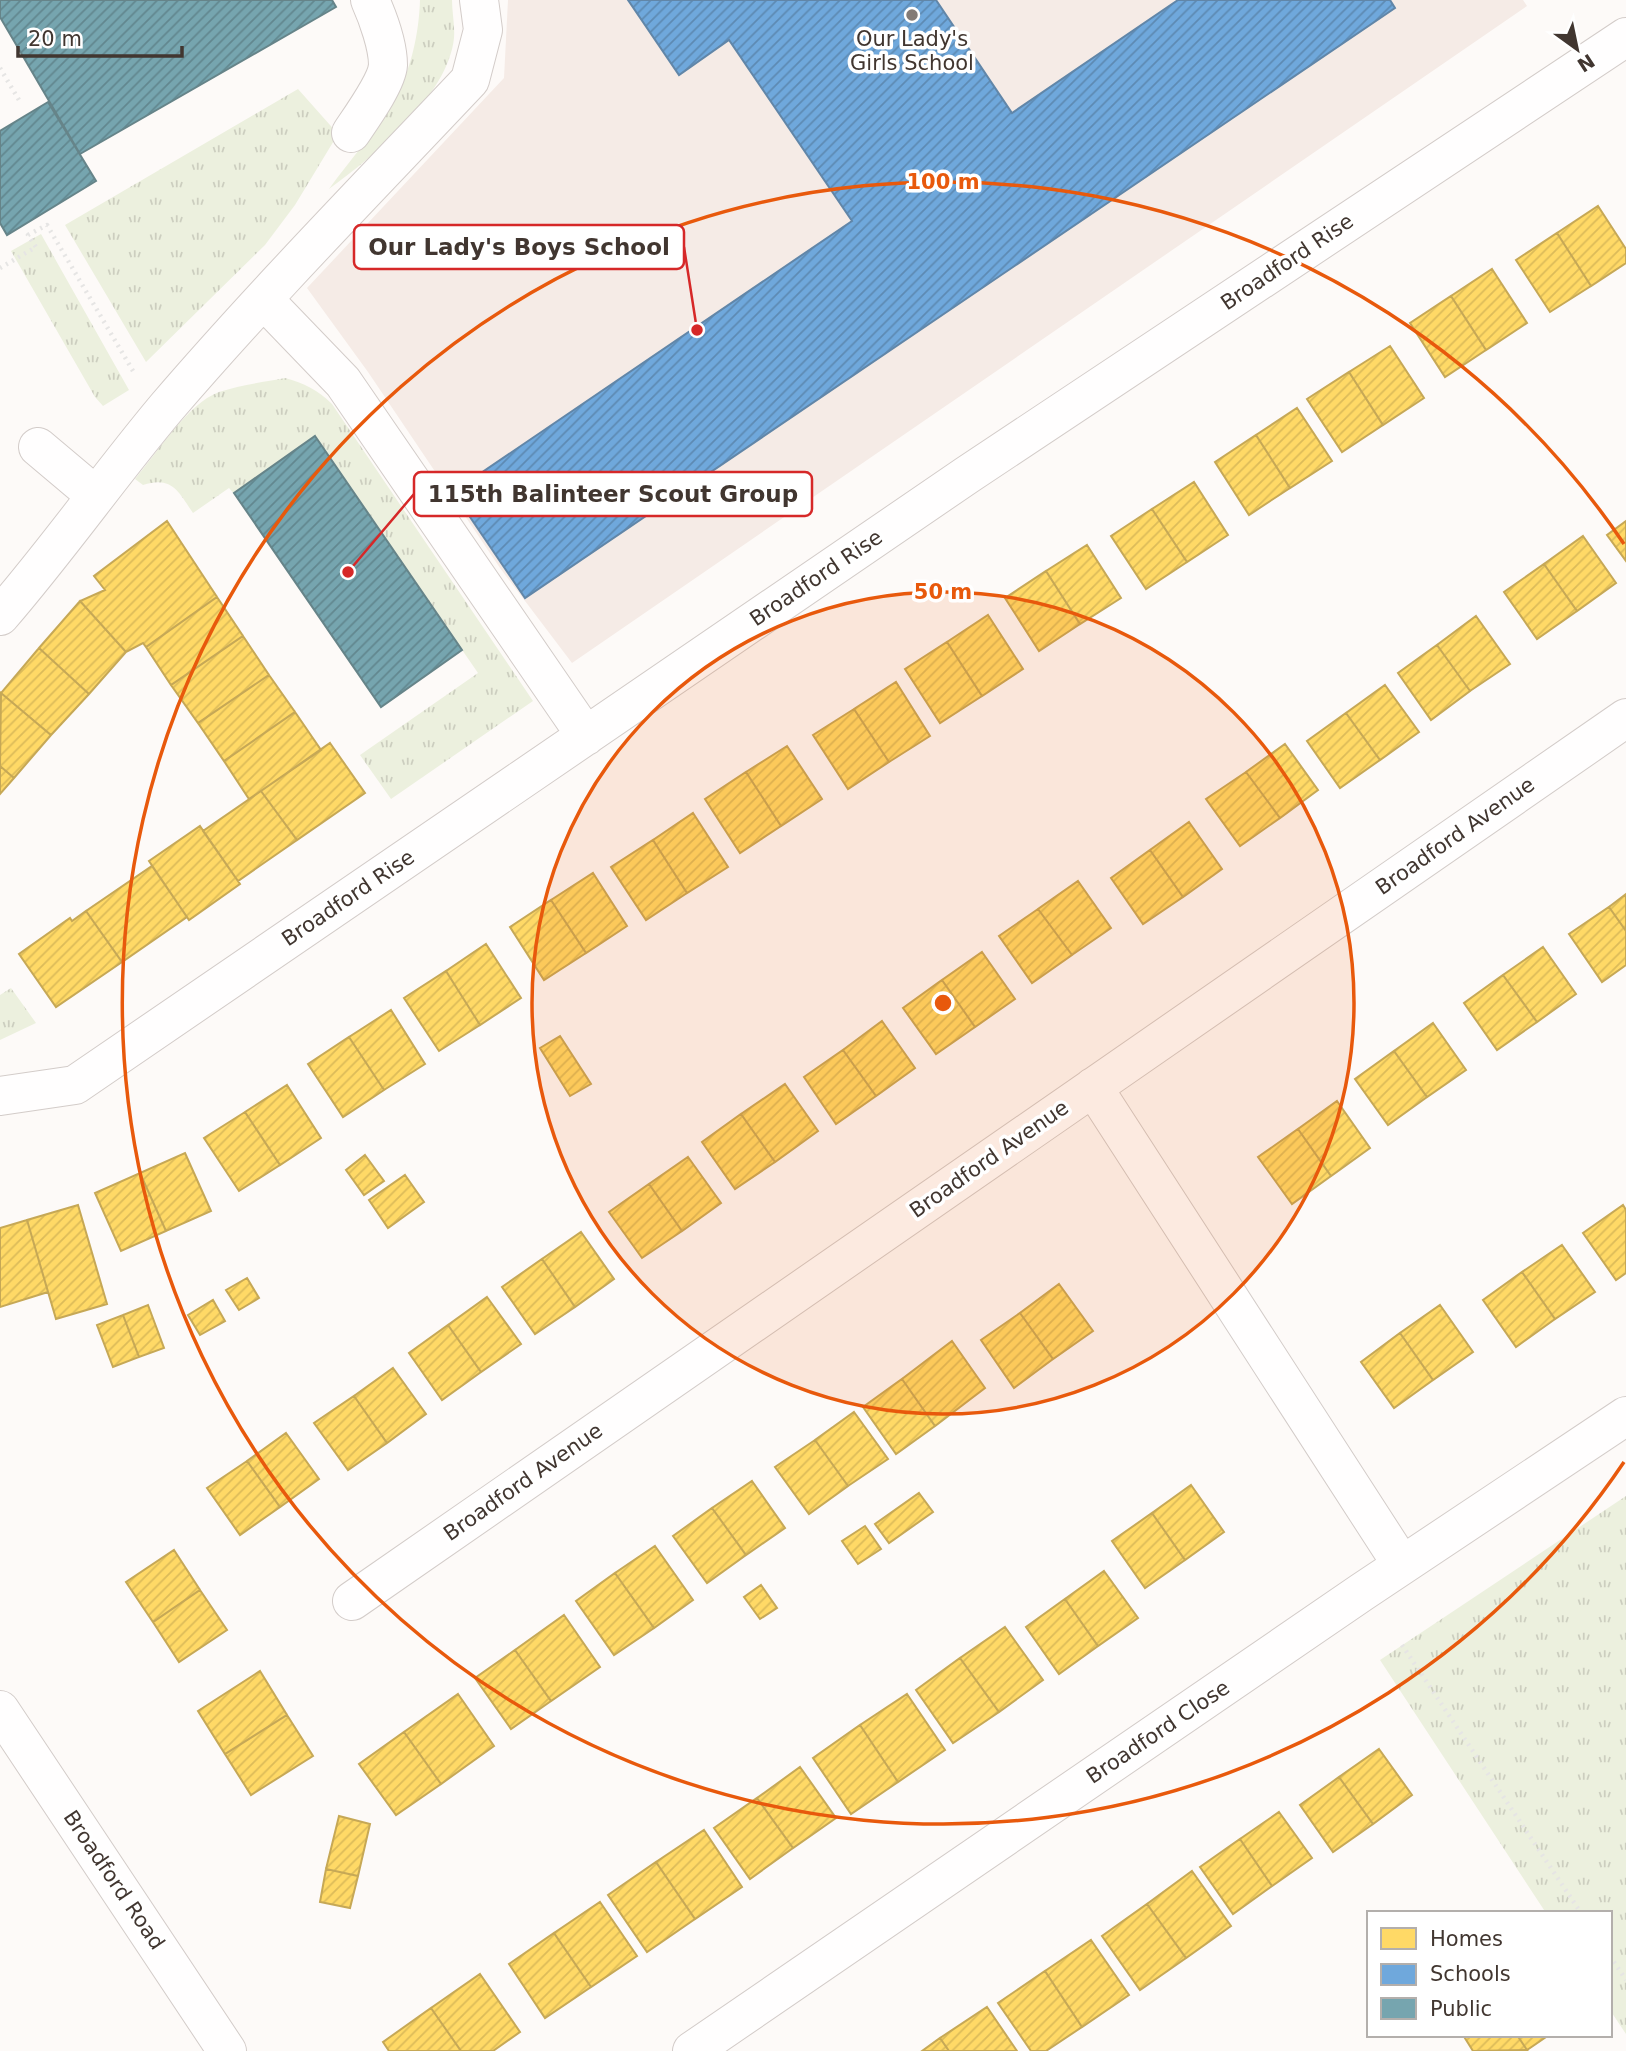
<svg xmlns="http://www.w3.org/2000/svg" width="1626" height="2051" font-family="'DejaVu Sans',sans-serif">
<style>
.built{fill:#f5ebe6}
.grass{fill:url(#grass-tufts)}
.homes{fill:url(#homes-hatch);stroke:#c6a856;stroke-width:2}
.schools{fill:url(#schools-hatch);stroke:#6186a8;stroke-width:2}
.public{fill:url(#public-hatch);stroke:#668489;stroke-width:2}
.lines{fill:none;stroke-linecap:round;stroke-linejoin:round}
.minor-casing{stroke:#d3ccc9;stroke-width:40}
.path{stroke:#e6e5e4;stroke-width:4.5;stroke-dasharray:2 5;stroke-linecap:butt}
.minor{stroke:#fffefe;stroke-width:38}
.ring{fill:none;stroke:#e8590c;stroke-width:3.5}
.poi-dot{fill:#837b76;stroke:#fff;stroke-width:2.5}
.labels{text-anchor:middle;stroke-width:7;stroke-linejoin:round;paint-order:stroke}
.poi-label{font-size:21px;fill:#413630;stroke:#fff}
.street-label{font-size:21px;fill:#413630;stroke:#fff}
.centre{fill:#e8590c;stroke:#fff;stroke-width:3.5}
.ring-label{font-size:21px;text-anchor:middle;font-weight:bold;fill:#e8590c;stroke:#fff;stroke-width:7;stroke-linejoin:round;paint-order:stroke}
.leader{fill:none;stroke:#d62828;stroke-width:2.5}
.callout-dot{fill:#d62828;stroke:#fff;stroke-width:2.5}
.callout{fill:#fff;stroke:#d62828;stroke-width:2.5}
.callout-label{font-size:23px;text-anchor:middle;font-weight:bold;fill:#413630}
</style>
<defs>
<pattern id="grass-tufts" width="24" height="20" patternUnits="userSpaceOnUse" patternTransform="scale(1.75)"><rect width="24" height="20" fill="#ecf0de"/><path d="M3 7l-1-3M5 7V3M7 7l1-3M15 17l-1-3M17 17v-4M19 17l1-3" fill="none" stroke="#cccebf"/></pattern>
<pattern id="homes-hatch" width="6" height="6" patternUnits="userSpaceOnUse" patternTransform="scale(1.75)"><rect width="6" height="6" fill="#ffd966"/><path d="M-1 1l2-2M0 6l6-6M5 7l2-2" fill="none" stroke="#dcbb59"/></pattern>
<pattern id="schools-hatch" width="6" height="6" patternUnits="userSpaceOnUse" patternTransform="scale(1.75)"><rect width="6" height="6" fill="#6fa8dc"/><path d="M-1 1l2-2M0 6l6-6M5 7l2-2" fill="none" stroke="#5d8ab3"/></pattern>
<pattern id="public-hatch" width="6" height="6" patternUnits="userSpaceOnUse" patternTransform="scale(1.75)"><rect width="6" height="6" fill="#76a5af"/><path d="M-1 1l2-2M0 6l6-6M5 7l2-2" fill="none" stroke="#62878f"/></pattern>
</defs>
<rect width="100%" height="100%" fill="#fdfaf8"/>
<path class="built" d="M508,0H1523L1527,6L572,663L500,568L368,372L307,288L504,78Z"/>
<path class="grass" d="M420,0H452C452,12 455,26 454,38C448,96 373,157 329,189C350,160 376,131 394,100C411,71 419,33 420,0Z
M298,89L338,134L295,205L265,245L146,362L65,225Z
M41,234L129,390L103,406L95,397L11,251Z
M285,378C304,383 318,390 332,404L533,701L391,799L360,755L478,673L319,442L237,497L229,488L193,513C178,491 172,476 143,485L135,479C157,453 187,404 219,392C240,385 264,382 285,378Z
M11,988L36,1023L0,1040V995Z
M1626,1496V2034L1610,2010V1913H1546L1380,1660Z"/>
<path class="homes" d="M1598,206L1626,249V263L1591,286L1557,233Z
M1557,233L1591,286L1550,312L1516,260Z
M1492,269L1527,323L1486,350L1451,296Z
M1451,296L1486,350L1445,377L1410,323Z
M1390,346L1424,398L1383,425L1349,372Z
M1349,372L1383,425L1342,452L1307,399Z
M1297,408L1332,461L1290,488L1256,435Z
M1256,435L1290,488L1249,515L1215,462Z
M1194,482L1228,535L1187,562L1152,509Z
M1152,509L1187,562L1146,589L1111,536Z
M167,521L217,597L146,647L143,643L126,652L80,601L105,590L94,576Z
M1626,521V561L1607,535Z
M1583,536L1616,583L1577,611L1544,564Z
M1087,545L1121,598L1080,624L1046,571Z
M1544,564L1577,611L1537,639L1504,592Z
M1046,571L1080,624L1039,651L1005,598Z
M217,597L243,636L171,685L146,647Z
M80,601L126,652L89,694L39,648Z
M988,615L1023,669L982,696L947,642Z
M1476,616L1510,664L1470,691L1437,645Z
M243,636L269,675L198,723L171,685Z
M947,642L982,696L940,723L905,669Z
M1437,645L1470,691L1431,720L1398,673Z
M39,648L89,694L51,735L1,693Z
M269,675L295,712L224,761L198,723Z
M896,682L930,736L889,762L854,709Z
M1385,685L1419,732L1380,760L1346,713Z
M1,693L51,735L14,778L0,766Z
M854,709L889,762L848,789L813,735Z
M295,712L321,750L249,799L224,761Z
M1346,713L1380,760L1340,788L1307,741Z
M330,743L365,793L297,840L261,791Z
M1285,744L1318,790L1280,818L1246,772Z
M787,746L822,799L781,826L746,772Z
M0,766L14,778L0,794Z
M746,772L781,826L740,853L705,799Z
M1246,772L1280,818L1240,846L1206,799Z
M261,791L297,840L238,881L203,831Z
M693,813L728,867L687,893L653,840Z
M1189,822L1222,869L1183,897L1150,850Z
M200,826L240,884L189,920L149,861Z
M653,840L687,893L646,920L611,867Z
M1150,850L1183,897L1143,924L1111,878Z
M152,866L187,917L122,962L86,911Z
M593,873L627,926L586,953L551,900Z
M1078,881L1111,928L1072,955L1038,909Z
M1626,894V931L1609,907Z
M551,900L586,953L544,980L510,927Z
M1609,907L1626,931V965L1602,982L1569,934Z
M1038,909L1072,955L1032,983L999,936Z
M86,911L122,962L56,1007L19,954L70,918L72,921Z
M486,944L521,998L480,1025L446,971Z
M1543,947L1576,994L1537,1022L1503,975Z
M982,952L1015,999L975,1027L942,980Z
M446,971L480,1025L439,1051L404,998Z
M1503,975L1537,1022L1497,1050L1464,1003Z
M942,980L975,1027L936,1054L903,1008Z
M391,1010L425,1064L384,1090L349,1037Z
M882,1021L915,1068L876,1096L843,1050Z
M1433,1023L1466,1070L1427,1097L1394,1051Z
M560,1036L591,1084L570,1096L540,1048Z
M349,1037L384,1090L343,1117L308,1064Z
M843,1050L876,1096L836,1124L804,1077Z
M1394,1051L1427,1097L1388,1125L1355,1079Z
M785,1084L818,1131L775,1162L741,1114Z
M287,1085L321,1138L280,1165L245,1112Z
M1337,1101L1370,1148L1331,1176L1298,1129Z
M245,1112L280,1165L239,1191L204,1138Z
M741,1114L775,1162L735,1189L702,1142Z
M1298,1129L1331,1176L1292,1204L1258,1157Z
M185,1153L211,1211L166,1231L140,1173Z
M365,1155L384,1181L364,1195L346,1170Z
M688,1157L721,1203L682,1231L649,1184Z
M140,1173L166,1231L121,1251L95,1193Z
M405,1175L424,1202L388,1228L369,1200Z
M649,1184L682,1231L642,1258L609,1212Z
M78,1205L107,1304L56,1319L27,1220Z
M1623,1205L1626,1210V1273L1616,1280L1583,1233Z
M27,1220L48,1292L0,1307V1228Z
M581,1232L614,1279L575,1307L542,1259Z
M1562,1245L1595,1292L1555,1319L1522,1272Z
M542,1259L575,1307L535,1334L502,1287Z
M1522,1272L1555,1319L1516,1347L1483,1300Z
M247,1278L259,1298L239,1310L226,1290Z
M1059,1284L1093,1331L1053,1359L1020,1313Z
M487,1297L521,1344L481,1372L448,1325Z
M213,1300L225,1321L200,1335L188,1315Z
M148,1305L164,1348L139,1357L123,1315Z
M1440,1305L1473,1352L1433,1380L1400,1333Z
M1020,1313L1053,1359L1014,1388L981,1340Z
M123,1315L139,1357L113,1367L97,1325Z
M448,1325L481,1372L442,1400L409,1353Z
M1400,1333L1433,1380L1394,1408L1361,1362Z
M952,1341L985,1388L935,1426L902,1379Z
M393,1368L426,1414L387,1443L354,1396Z
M902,1379L935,1426L896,1454L863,1407Z
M354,1396L387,1443L348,1470L314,1423Z
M854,1412L888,1459L848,1486L815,1440Z
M286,1433L319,1479L280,1507L247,1461Z
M815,1440L848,1486L809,1514L775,1467Z
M247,1461L280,1507L240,1535L207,1488Z
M752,1481L785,1528L746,1555L712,1508Z
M1191,1485L1224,1532L1185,1560L1152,1513Z
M919,1493L933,1512L889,1543L875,1524Z
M712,1508L746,1555L707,1583L673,1536Z
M1152,1513L1185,1560L1145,1588L1112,1541Z
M865,1526L881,1549L858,1564L842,1541Z
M655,1546L693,1600L654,1628L615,1573Z
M174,1550L200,1590L153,1622L126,1582Z
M1104,1571L1138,1618L1098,1646L1065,1599Z
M615,1573L654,1628L614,1655L576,1601Z
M761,1585L777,1608L760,1619L744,1597Z
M200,1590L227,1630L179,1662L153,1622Z
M1065,1599L1098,1646L1059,1674L1026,1627Z
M564,1615L600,1667L551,1701L515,1650Z
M1005,1627L1043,1680L999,1712L960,1658Z
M515,1650L551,1701L511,1729L475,1678Z
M960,1658L999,1712L953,1743L916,1690Z
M260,1671L287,1715L225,1754L198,1711Z
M458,1694L494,1746L441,1784L404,1732Z
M907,1694L945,1750L898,1782L860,1725Z
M287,1715L313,1756L251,1795L225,1754Z
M860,1725L898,1782L851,1814L813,1758Z
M404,1732L441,1784L396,1815L359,1764Z
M1379,1749L1412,1795L1373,1824L1339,1777Z
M800,1767L836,1818L793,1848L757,1798Z
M1339,1777L1373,1824L1333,1852L1300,1805Z
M757,1798L793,1848L750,1879L714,1828Z
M1279,1812L1312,1858L1272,1886L1240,1839Z
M339,1816L370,1824L358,1876L326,1869Z
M704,1830L742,1887L695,1919L656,1862Z
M1240,1839L1272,1886L1233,1914L1200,1867Z
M656,1862L695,1919L647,1952L608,1895Z
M326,1869L358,1876L350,1908L320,1902Z
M1192,1871L1231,1926L1186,1958L1147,1904Z
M600,1902L637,1956L591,1987L554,1933Z
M1147,1904L1186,1958L1140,1990L1102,1936Z
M554,1933L591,1987L545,2018L509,1964Z
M1091,1940L1129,1995L1082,2027L1045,1971Z
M1045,1971L1082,2027L1046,2051H1031L998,2003Z
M480,1974L520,2032L493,2051H461L431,2008Z
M987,2007L1017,2051H949L940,2038Z
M431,2008L461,2051H389L383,2042Z
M1463,2035H1517L1527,2050L1473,2051Z
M1517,2035H1549L1527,2050Z
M940,2038L949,2051H922Z"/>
<path class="schools" d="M628,0H936L1012,113L1178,0H1390L1395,8L525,598L453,492L852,221L729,40L679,75Z"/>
<path class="public" d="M0,0H332L336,7L80,154L0,17Z
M48,102L96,181L7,235L0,223V131Z
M315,436L462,650L381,707L234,493Z"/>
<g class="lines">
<defs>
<path id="minor" d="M351,133C361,118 387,82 388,65C388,46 378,18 370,0
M264,300L343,382L586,736
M38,447L95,495
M0,616C58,549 109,476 166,408C263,295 368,188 470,80L483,30L479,0
M1093,1087L1402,1565
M0,1096L75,1085L967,475L1626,37
M352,1601L1626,718
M0,1710L227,2051
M692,2051L1362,1592L1626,1416"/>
</defs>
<use href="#minor" class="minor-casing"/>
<path class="path" d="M0,68L19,100
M0,268L36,247L28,235L47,225L133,371
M1402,1645L1581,1913
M1610,1956L1626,1980"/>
<use href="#minor" class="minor"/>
</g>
<circle cx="943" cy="1003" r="411" fill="#e8590c" fill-opacity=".12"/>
<g class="ring">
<circle cx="943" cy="1003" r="411"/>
<path d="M1624 1462A821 821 0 1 1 1624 544"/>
</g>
<circle class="poi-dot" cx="912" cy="15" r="7"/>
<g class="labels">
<g class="poi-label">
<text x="912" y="46">Our Lady's<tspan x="912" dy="24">Girls School</tspan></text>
</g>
<g class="street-label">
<text transform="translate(1287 262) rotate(-34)" y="7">Broadford Rise</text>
<text transform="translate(816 578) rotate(-34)" y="7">Broadford Rise</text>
<text transform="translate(1455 836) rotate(-35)" y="7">Broadford Avenue</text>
<text transform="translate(348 898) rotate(-34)" y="7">Broadford Rise</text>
<text transform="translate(989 1159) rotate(-35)" y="7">Broadford Avenue</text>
<text transform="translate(523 1482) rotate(-35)" y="7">Broadford Avenue</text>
<text transform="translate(1158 1732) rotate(-34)" y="7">Broadford Close</text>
<text transform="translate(114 1880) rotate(56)" y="7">Broadford Road</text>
</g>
</g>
<circle cx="943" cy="1003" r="10" class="centre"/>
<g class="ring-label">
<text x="943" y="189">100 m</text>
<text x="943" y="599">50 m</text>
</g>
<path class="leader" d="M697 330L684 247M348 572L414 494"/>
<g class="callout-dot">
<circle cx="697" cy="330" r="7"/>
<circle cx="348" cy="572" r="7"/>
</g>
<g class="callout">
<rect x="354" y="225" width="330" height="44" rx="7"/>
<rect x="414" y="472" width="398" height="44" rx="7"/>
</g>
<g class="callout-label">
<text x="519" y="255">Our Lady's Boys School</text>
<text x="613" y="502">115th Balinteer Scout Group</text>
</g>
<rect x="1367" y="1911" width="245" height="126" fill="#ffffff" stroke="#b3afac" stroke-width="2"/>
<rect x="1381" y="1928" width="35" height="21" fill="#ffd966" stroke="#b3afac" stroke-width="2"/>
<text x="1430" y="1946" font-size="21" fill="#413630">Homes</text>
<rect x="1381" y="1964" width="35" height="21" fill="#6fa8dc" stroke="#b3afac" stroke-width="2"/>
<text x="1430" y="1981" font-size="21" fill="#413630">Schools</text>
<rect x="1381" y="1998" width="35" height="21" fill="#76a5af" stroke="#b3afac" stroke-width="2"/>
<text x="1430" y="2016" font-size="21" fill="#413630">Public</text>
<g transform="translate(1577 49) rotate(147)" stroke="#ffffff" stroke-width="5" paint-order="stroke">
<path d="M0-5L12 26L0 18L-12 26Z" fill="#413630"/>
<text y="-10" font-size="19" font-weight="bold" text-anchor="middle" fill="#413630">N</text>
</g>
<path d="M18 46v10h164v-10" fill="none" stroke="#413630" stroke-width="3.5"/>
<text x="28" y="46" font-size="21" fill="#413630" stroke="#ffffff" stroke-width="5" paint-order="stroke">20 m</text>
</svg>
